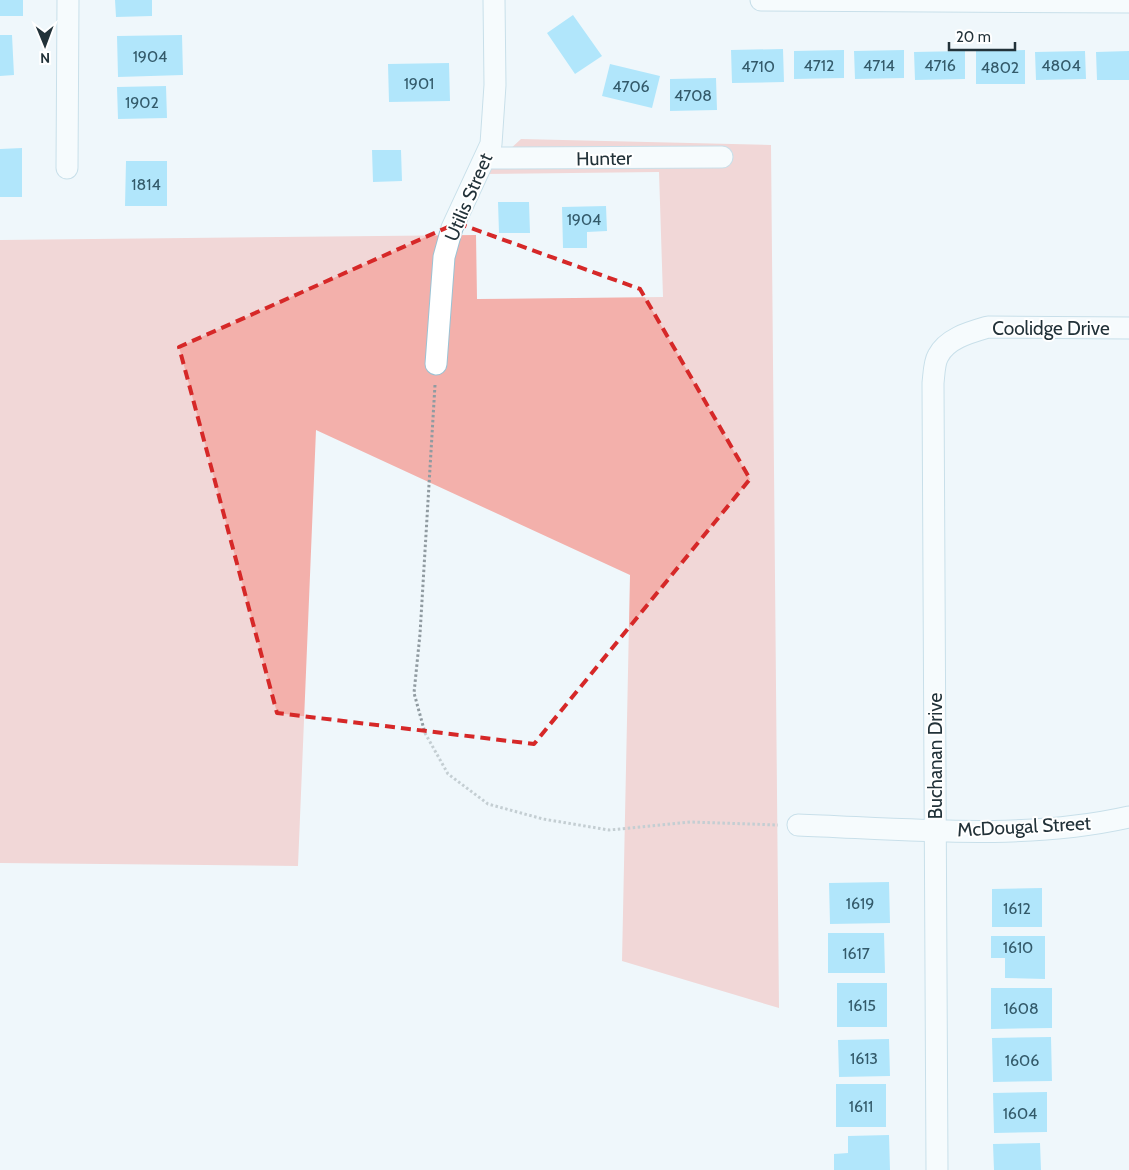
<svg xmlns="http://www.w3.org/2000/svg" width="1129" height="1170" font-family="Cabin,sans-serif">
<style>
.green{fill:#f3b0ab}
.building{fill:#67d1fb}
.lines{fill:none;stroke-linecap:round;stroke-linejoin:round}
.street-casing{stroke:#9ac2d4;stroke-width:23}
.path{stroke:#909ba1;stroke-width:3;stroke-dasharray:2.5 2.5;stroke-linecap:butt}
.street{stroke:#fff;stroke-width:21}
.marked{fill:none;stroke:#d62828;stroke-width:4;stroke-dasharray:10 6;stroke-linejoin:round}
.labels{text-anchor:middle;stroke-width:4;stroke-linejoin:round;paint-order:stroke}
.number-label{font-size:16px;fill:#335a6a}
.street-label{font-size:19px;fill:#223239;stroke:#fff}
</style>
<rect width="100%" height="100%" fill="#eff7fb"/>
<path class="green" d="M521,139L771,145L779,1008L622,961L630,575L316,430L298,866L0,863V240L476,235L477,299L663,297L659,172L483,174Z"/>
<path class="building" d="M0,0H23V16H0Z
M115,0H152V16L116,17Z
M573,15L602,56L575,74L547,33Z
M0,35H12L14,75L0,76Z
M182,35L183,75L118,77L117,36Z
M783,49L784,82L732,83L731,50Z
M844,50V78L794,79V51Z
M904,50V78L855,79L854,51Z
M1025,50V84H976V51Z
M965,51V79L915,80L914,52Z
M1085,51L1086,79L1036,80L1035,52Z
M1129,51V80H1097L1096,52Z
M449,63L450,101L389,102L388,64Z
M610,64L660,76L652,108L602,96Z
M716,78L717,110L670,111V79Z
M166,86L167,118L118,119L117,87Z
M22,148V197H0V149Z
M372,150H401L402,181L373,182Z
M126,161H167V206H125Z
M498,202H529L530,233H499Z
M606,206L607,231L587,232V248H563L562,207Z
M889,882L890,923L830,924L829,883Z
M1042,888V927H992V889Z
M828,933H884L885,973H828Z
M991,936H1045V979L1005,978V958H991Z
M837,983H887V1027H837Z
M991,988H1052V1028L991,1029Z
M1051,1037L1052,1081L993,1082L992,1038Z
M889,1039L890,1076L839,1077L838,1040Z
M836,1084H886V1127H836Z
M1047,1092V1132L994,1133L993,1093Z
M889,1135L890,1170H834V1154L848,1153V1136Z
M1040,1143L1041,1170H994L993,1144Z"/>
<g class="lines">
<defs>
<path id="street" d="M761,0L1129,2
M486,158L722,157
M67,168L68,0
M436,364L444,257L452,228L491,144L495,85L494,0
M798,825C906,829 1023,841 1129,817
M937,1170L933,383C934,375 934,363 938,356C947,338 971,332 988,327L1129,328"/>
</defs>
<use href="#street" class="street-casing"/>
<path class="path" d="M435,385L420,634L414,693L425,733L448,774L488,804L543,819L609,830L691,822L778,825"/>
<use href="#street" class="street"/>
</g>
<path d="M0 0H1129V1170H0ZM457,223L640,289L750,479L534,744L277,713L179,347Z" fill="#eff7fb" fill-opacity=".55" fill-rule="evenodd"/>
<path class="marked" d="M457,223L640,289L750,479L534,744L277,713L179,347Z"/>
<g class="labels">
<g class="number-label">
<text x="150" y="62">1904</text>
<text x="819" y="71">4712</text>
<text x="879" y="71">4714</text>
<text x="940" y="71">4716</text>
<text x="1061" y="71">4804</text>
<text x="758" y="72">4710</text>
<text x="1000" y="73">4802</text>
<text x="419" y="89">1901</text>
<text x="631" y="92">4706</text>
<text x="693" y="101">4708</text>
<text x="142" y="108">1902</text>
<text x="146" y="190">1814</text>
<text x="584" y="225">1904</text>
<text x="860" y="909">1619</text>
<text x="1017" y="914">1612</text>
<text x="1018" y="953">1610</text>
<text x="856" y="959">1617</text>
<text x="862" y="1011">1615</text>
<text x="1021" y="1014">1608</text>
<text x="864" y="1064">1613</text>
<text x="1022" y="1066">1606</text>
<text x="861" y="1112">1611</text>
<text x="1020" y="1119">1604</text>
</g>
<g class="street-label">
<text transform="translate(604 158) rotate(-1)" y="7">Hunter</text>
<text transform="translate(468 197) rotate(-67)" y="7">Utilis Street</text>
<text x="1051" y="335">Coolidge Drive</text>
<text transform="translate(935 756) rotate(-90)" y="7">Buchanan Drive</text>
<text transform="translate(1024 826) rotate(-3)" y="7">McDougal Street</text>
</g>
</g>
<g transform="translate(45 45) rotate(179)" stroke="#ffffff" stroke-width="4" paint-order="stroke">
<path d="M0-4L9 19L0 12L-9 19Z" fill="#223239"/>
<text y="-8" font-size="14" font-weight="bold" text-anchor="middle" fill="#223239">N</text>
</g>
<path d="M949 42v8h66v-8" fill="none" stroke="#223239" stroke-width="2.5"/>
<text x="956" y="42" font-size="15" fill="#223239" stroke="#ffffff" stroke-width="4" paint-order="stroke">20 m</text>
</svg>
